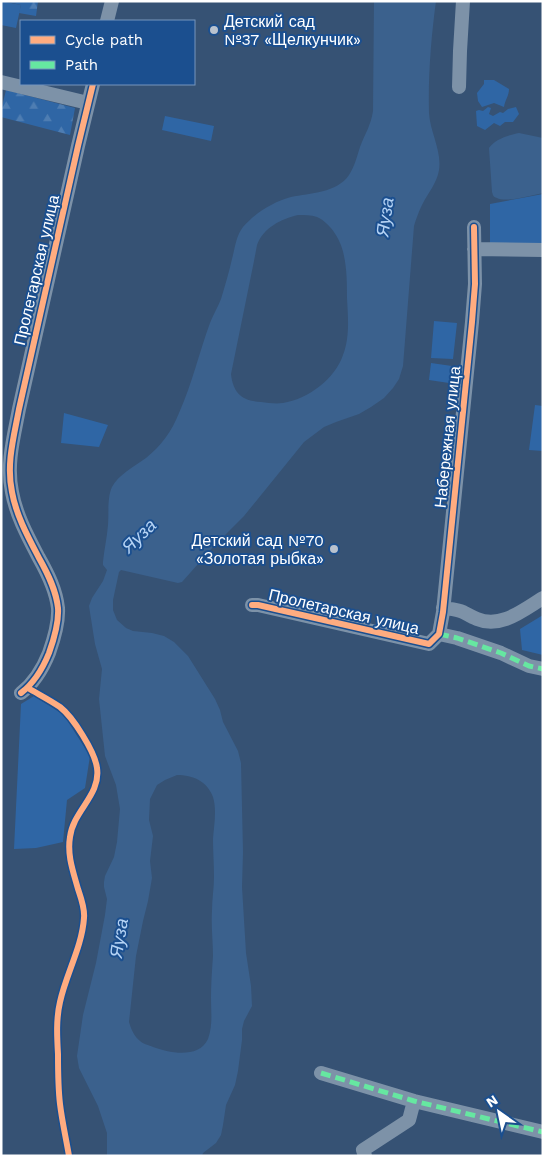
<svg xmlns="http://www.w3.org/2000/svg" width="544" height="1157" font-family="'Work Sans',sans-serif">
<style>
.green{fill:#2f66a5}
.forest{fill:url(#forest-firs)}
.water{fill:#3b618d;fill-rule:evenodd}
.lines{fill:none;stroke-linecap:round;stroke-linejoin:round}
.minor{stroke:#7d92a8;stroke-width:14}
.quiet{stroke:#66e7a1;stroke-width:5;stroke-dasharray:10 5;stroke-linecap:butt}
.cycleway-casing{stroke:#1b4f8f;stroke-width:9}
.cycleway{stroke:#ffac80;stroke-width:6}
.poi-dot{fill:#b9c2ce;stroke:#1b4f8f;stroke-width:2}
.labels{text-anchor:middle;stroke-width:4;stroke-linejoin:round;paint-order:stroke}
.poi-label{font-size:16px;fill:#fff;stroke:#1b4f8f;text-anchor:start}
.street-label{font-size:16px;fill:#fff;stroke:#1b4f8f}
.water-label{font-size:18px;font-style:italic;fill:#b5d3f5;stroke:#1b4f8f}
</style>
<defs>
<pattern id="forest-firs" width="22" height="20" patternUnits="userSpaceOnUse" patternTransform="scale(1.25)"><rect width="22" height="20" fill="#2f66a5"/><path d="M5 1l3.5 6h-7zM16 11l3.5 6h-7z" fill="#4e7db2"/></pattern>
</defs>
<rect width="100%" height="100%" fill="#365274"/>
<path class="green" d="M1,1L21,5L16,28L1,25Z
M484,80H494L509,89C509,96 505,100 504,107L494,103L482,107L478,101L477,93L484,84Z
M488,107L491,108L489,114L493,116L500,112L503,113L508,109L516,107L519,114L513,122H505L500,126L494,123L485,130L477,126L476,111L479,110L483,111Z
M165,116L214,126L211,141L162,130Z
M543,194V243H490V204Z
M434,321L457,323L453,359L431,358Z
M431,363L452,366L449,383L429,380Z
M535,405L543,406V451L529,450Z
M64,413L108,425L99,447L61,443Z
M543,615V655L522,650L520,629Z
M34,696L61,713L67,720L90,756L85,788L67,800L63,842L36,848L14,849L21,704Z"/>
<path class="forest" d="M4,1H38L36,16L19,13L21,5Z
M6,90L75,108L70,135L1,117V111Z"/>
<path class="water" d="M374,1H436C431,38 428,76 429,113C430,132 442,151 439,170C437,183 428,193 422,205C419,211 416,219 414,226L403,366L399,379L393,388L384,398L371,407L359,414L336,422L324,427L304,442L244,516L214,546L182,582L178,583L121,570L119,572L113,600V610L117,620L126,628L133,631L152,633L164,636L174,642L188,656L215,699L220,710L223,722L238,751L241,763L243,852L242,887L246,953L251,986L252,1006L244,1021L242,1029V1040L238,1071L235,1085L226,1105L223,1125L221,1135L216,1143L203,1153L202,1156H107V1133L98,1106L79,1068L77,1056L83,1015L96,963L105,915L107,899L104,887V882L105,876L114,857L117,842L120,809L116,785L105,756L99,699L102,669L95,644L89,606L92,598L103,581L107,570L103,565V562C104,550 107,538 108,525C109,513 107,498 112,487C118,475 135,466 146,458C161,446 172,431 179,413C192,384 199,353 210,323C213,315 218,307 221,299C225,286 229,272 232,259C235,248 236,236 243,227C255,213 273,202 291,197C310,193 337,193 349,175C355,166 357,156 360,147C365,134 371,125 373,111ZM298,215C305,215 311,215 317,217C331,223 342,242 344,256C347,270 347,285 347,298C348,317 350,337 343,355C335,379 308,399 283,403C276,404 268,403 261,402C242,401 233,393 231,374L254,261C255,256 256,250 257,245C263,228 281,219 298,215ZM177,775C193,775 207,781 213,797C217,810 214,825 213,839C213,851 214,864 214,877C214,888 212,899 212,911C211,926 213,941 213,956C212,970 211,984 211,998C211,1012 213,1025 208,1039C199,1059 169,1053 153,1047C149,1045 143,1044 140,1041C134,1036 131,1029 129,1022L136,956L143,921L148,901L152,878L150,861L153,836L149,820L150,799L157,785L165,780Z
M519,133L543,138V193C533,195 505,203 497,198C493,197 493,195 492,192L489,148C495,139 509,135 519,133Z"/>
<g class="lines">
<path class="minor" d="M107,21L112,1
M1,82L88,103
M459,87L460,51L463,1
M474,249L543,250
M252,605H258L429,644L439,634L443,612L472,322L475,284L474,227
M443,608C450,609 457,609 463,612C467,614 472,617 477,619C501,629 523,610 543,598
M439,634L457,638L501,653L529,666L543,669
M21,693C34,683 43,668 49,653C54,639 59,623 58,608C56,590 48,574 39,558C28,537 16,515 12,492C6,464 14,436 19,409L78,146L93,84
M321,1073L414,1101L543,1132
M365,1156L363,1150L409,1120L414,1101"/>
<path class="quiet" d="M439,634L457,638L501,653L529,666L543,669
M321,1073L414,1101L543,1132"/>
<defs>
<path id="cycleway" d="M252,605H258L429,644L439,634L443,612L472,322L475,284L474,227
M28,688C38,694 50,700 60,707C73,717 95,752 97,768C101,795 73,811 70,837C67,855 73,871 78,889C81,898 85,908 84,918C82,947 66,974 60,1002C56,1019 57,1037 58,1054C58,1071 58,1087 60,1104C62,1121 66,1138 69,1156
M21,693C34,683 43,668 49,653C54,639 59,623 58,608C56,590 48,574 39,558C28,537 16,515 12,492C6,464 14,436 19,409L78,146L93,84"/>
</defs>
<use href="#cycleway" class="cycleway-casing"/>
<use href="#cycleway" class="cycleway"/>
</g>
<g class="poi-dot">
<circle cx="214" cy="30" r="5"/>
<circle cx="334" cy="549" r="5"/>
</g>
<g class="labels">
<g class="poi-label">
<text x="224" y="27">Детский сад<tspan x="224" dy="18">№37 «Щелкунчик»</tspan></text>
<text x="324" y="546" text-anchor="end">Детский сад №70<tspan x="324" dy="18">«Золотая рыбка»</tspan></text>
</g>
<g class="street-label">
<text transform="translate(36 270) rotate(-77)" y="6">Пролетарская улица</text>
<text transform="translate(447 437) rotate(-84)" y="6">Набережная улица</text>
<text transform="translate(344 611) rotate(13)" y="6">Пролетарская улица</text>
</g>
<g class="water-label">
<text transform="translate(385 217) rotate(-82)" y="6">Яуза</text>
<text transform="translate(139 536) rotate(-44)" y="6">Яуза</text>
<text transform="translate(119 938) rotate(-81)" y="6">Яуза</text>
</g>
</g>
<rect width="544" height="1157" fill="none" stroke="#ffffff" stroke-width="5"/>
<rect x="20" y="20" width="175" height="65" fill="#1b4f8f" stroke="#7695bc"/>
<rect x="30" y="36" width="25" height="8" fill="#ffac80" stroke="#7695bc"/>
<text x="65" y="45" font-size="15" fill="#ffffff">Cycle path</text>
<rect x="30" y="61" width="25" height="8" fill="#66e7a1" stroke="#7695bc"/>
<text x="65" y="70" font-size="15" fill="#ffffff">Path</text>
<g transform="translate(499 1112) rotate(327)" stroke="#1b4f8f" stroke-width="4" paint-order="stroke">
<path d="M0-4L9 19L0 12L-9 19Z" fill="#ffffff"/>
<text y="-8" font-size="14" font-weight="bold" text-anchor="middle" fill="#ffffff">N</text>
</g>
</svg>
